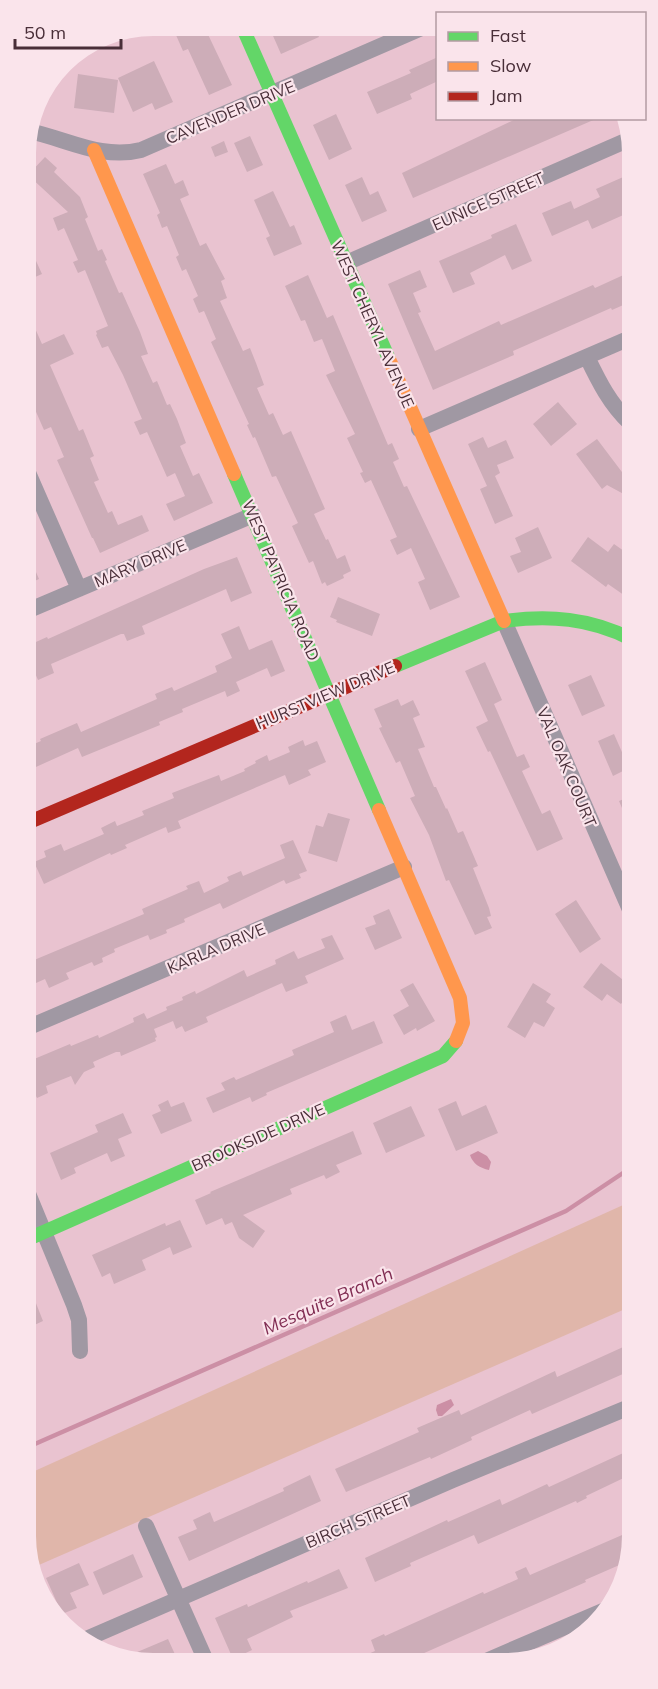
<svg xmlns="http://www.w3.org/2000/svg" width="658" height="1689" font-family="Mulish,sans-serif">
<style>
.green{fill:#e0b6aa}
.water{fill:#cc8fa5}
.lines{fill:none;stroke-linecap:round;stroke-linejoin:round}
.stream{stroke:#cc8fa5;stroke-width:4.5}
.building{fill:#cdadb8}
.street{stroke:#a098a3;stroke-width:16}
.fast{stroke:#63d668;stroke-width:14}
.slow{stroke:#ff974d;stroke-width:14}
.jam{stroke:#b3261e;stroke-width:14}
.labels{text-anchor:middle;stroke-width:4.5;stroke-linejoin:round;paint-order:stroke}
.street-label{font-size:16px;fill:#492e38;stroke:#fae4eb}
.water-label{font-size:18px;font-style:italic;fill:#802c52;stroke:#fae4eb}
</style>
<rect width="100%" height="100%" fill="#e9c3d0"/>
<path class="green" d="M632,1201V1306L32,1568L28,1561V1474Z"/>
<path class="water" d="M478,1151L487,1156L491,1162L489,1170C480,1168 473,1164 470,1155Z
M451,1399L454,1405L442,1416H438L436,1410L437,1405Z"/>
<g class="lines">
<path class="stream" d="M28,1447L566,1211L632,1167"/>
</g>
<path class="building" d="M172,26H204L232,85L209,95L188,49L183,51Z
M276,26L314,27L319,37L281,54L270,29Z
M438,57V81L410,94L412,99L377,114L367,92L411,73L409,70Z
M154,61L173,102L155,110L152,103L133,112L118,78Z
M78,74L118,80L114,113L74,108Z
M336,114L352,149L329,160L313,125Z
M518,118H598L413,198L402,173Z
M250,136L263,165L247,172L234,143Z
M224,141L228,152L215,157L211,147Z
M45,157L57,168L54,172L80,197L88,217L85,219L98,251L102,249L107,260L105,261L119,293L122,292L140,332L148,354L141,356L153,383L157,381L167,405L170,404L177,419L186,443L180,446L193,476L199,473L213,503L174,521L166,504L185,496L175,473L167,477L147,432L140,435L134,422L142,419L123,375L108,346L102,348L96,335L97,334L96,331L108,326L85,270L78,273L73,262L78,260L64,228L58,231L53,218L68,212L28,175Z
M166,164L175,184L183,180L189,195L180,199L200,246L206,243L225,279L221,281L227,298L220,301L243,351L250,348L256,363L264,385L257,388L269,415L273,413L283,435L291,431L325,509L314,514L326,540L328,539L337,559L345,555L351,571L343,575L344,578L327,586L325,582L322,584L313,561L309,563L292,526L298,523L276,476L272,477L255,437L253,438L247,425L249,424L211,342L216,339L204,311L199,313L193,299L198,296L186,269L182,271L176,257L179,255L167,226L162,228L157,215L160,213L143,174Z
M630,174V212L592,229L588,220L552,236L542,213L571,201L574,209L600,197L596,189Z
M362,177L370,195L378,191L387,211L362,222L345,185Z
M273,191L290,227L294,225L302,244L274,256L266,238L270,236L254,200Z
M516,224L532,261L512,270L505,255L470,273L475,284L453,293L439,261L492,238L491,235Z
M26,239L42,274L26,281Z
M420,270L427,287L413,293L421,312L418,313L435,351L499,321L501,325L593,285L595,288L630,272V302L612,310L611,308L513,351L514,355L433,390L388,284Z
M308,275L327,318L333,315L388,445L392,443L399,459L393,462L404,487L407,486L460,597L430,610L418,582L425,579L411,548L397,555L390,540L397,537L371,480L365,483L360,473L363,472L347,438L355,434L326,375L335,371L322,339L314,342L305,320L301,321L285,286Z
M26,308L42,344L64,334L74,354L50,365L79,431L83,429L94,456L90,458L99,480L94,482L108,513L112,511L118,525L142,515L149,531L100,553L93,538H92L57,460L64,457L51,427L44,430L26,389Z
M558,402L577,424L551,446L533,424Z
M483,437L488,448L506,440L514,458L497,465L500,473L495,476L513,516L495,524L480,489L487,486L468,444Z
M597,439L631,484V498L607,485L602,489L576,454Z
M538,527L552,558L518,573L510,556L521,552L515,538Z
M588,537L608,552L614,544L631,556V600L608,584L606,587L571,561Z
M26,549L39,579L26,585Z
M237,557L252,593L231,602L226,589L142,626L145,634L127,641L124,634H121L51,664L54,673L38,680L31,664L27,666V646L47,637L48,639L204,569Z
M338,597L380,614L372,636L336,622L337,620L330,617Z
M239,626L249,650L272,640L285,671L271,677L267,668L236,682L240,691L227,697L225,691L182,709L183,712L159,722L160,725L82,757L78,748L27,771V747L41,741L40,739L77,723L81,732L157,699L155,694L172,687L174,691L217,672L215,666L232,658L221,634Z
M485,662L502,700L494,704L517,757L524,754L530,767L522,771L542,814L550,810L563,839L537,851L490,751L488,752L476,727L488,721L465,671Z
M591,675L605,706L582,716L568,685Z
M398,699L401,706L413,700L420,715L413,718L425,747L418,749L434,787H436L446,809L447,808L458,833L463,831L478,866L473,868L489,908L491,916L487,917L492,928L475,935L449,880L446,881L429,835L410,798L415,796L400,761L396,763L379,728L382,727L374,709Z
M614,734L629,768L613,776L598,741Z
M303,740L305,746L317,741L326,762L308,770L311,775L289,785L285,775L178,821L181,828L168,833L166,827L125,845L127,848L111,855L110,853L44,884L34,862L46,857L44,851L61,844L64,851L104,834L101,828L115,821L117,826L144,815L142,811L174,798L172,793L219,775L221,781L245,771L244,769L256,763L255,761L267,755L269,761L290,752L288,747Z
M631,796V829L619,801Z
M328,813L350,819L337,862L308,853L316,825L323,827Z
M293,840L307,871L299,874L301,878L286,884L284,880L223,909L220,903L184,919L185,922L166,930L167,933L150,940L148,935L114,949L115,952L102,958L103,962L94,966L92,962L66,973L69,979L49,988L45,979L27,987V963L144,914L142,909L188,889L186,886L199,881L204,893L229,881L227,877L241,871L243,876L285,858L280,845Z
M576,900L601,939L580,953L555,914Z
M389,909L402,938L375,950L365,928L376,924L373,916Z
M332,935L344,959L305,976L308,983L286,992L282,983L206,1017L208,1022L185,1032L182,1026L176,1029L173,1021L154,1029L157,1037L155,1038L156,1041L121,1056L120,1052H116L93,1062L95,1067L84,1072L75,1085L71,1076L46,1086L48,1093L37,1098L34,1092L27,1095V1062L70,1044L71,1046L98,1035L99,1038L134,1022L133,1018L144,1013L147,1019L167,1010L166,1007L183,1000L182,997L195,991L196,994L244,970L247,977L276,964L275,960L294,951L298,959L325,948L321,939Z
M601,963L631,986V990L621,1004L607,994L602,1001L583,987Z
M413,983L435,1021L417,1031L416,1028L404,1035L393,1015L409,1006L400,990Z
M533,983L551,994L546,1002L555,1008L544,1027L534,1022L525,1038L507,1027Z
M346,1015L352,1030L374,1021L383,1043L266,1093L267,1095L252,1102L250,1097L213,1113L206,1098L225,1090L221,1083L234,1077L236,1080L294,1055L292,1050L334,1032L330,1022Z
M168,1100L171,1107L184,1102L192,1121L161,1134L152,1115L161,1111L158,1105Z
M456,1101L462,1116L486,1105L498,1133L456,1151L438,1109Z
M411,1106L425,1136L386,1153L373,1123Z
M123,1113L132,1133L118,1139L125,1156L111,1162L107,1153L74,1168L76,1173L61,1180L50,1153L98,1132L95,1125Z
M353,1131L362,1154L336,1165L340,1172L326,1179L324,1175L290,1189L292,1194L243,1215L265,1231L253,1248L239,1238L232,1222L225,1225L222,1218L206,1225L195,1200L211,1193L210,1192Z
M180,1220L192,1247L173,1255L170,1247L142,1260L146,1270L114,1284L110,1273L102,1277L92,1255L165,1223L166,1226Z
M28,1283L43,1321L28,1328Z
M632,1343V1370L532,1414L530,1410L471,1437L472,1440L431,1459L430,1457L346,1492L335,1469L419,1432L417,1428L459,1410L461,1415L555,1371L557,1377Z
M632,1449V1474L586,1496L587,1498L577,1503L576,1501L478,1544L474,1535L410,1563L411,1566L375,1582L365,1558L447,1520L448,1522L500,1499L502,1505L547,1484L549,1487Z
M310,1475L321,1501L189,1561L178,1537L197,1529L193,1520L210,1512L214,1522L284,1491L283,1488Z
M629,1532L632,1544L624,1563L585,1580L586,1582L406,1661H352L375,1651L371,1640L384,1634L385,1636L483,1592L484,1594L518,1579L515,1572L526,1567L530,1575Z
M133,1554L143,1577L103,1595L93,1572Z
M79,1563L89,1585L70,1593L77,1608L62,1614L46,1578Z
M339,1569L348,1588L290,1611L293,1617L247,1639L252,1650L233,1659L215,1618L247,1604L248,1607L307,1581L308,1583Z
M168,1639L178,1661H128L123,1658Z"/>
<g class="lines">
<path class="street" d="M29,131C67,139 102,160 141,150L424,27
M346,263L630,139
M587,357C599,382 610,404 630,423
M419,429L630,338
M26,468L79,589
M27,611L253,515
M504,621L631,912
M27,1028L404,867
M27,1191L74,1305L79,1320L80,1351
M146,1526L206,1661
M86,1639L453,1480L632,1406
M486,1661L605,1610"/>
<path class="fast" d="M242,26L389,359
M234,474L379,810
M395,666L504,621C549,615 590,618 631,639
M28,1239L443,1056L456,1041"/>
<path class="slow" d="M94,150L234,474
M389,359L504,621
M379,810L460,998L463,1023L456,1041"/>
<path class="jam" d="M27,823L395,666"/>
</g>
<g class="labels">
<g class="street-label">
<text transform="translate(230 112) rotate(-23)" y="6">CAVENDER DRIVE</text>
<text transform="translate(488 201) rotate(-24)" y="6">EUNICE STREET</text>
<text transform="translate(373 324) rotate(66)" y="6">WEST CHERYL AVENUE</text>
<text transform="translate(140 563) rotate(-23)" y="6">MARY DRIVE</text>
<text transform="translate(281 580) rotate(67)" y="6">WEST PATRICIA ROAD</text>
<text transform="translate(325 695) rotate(-23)" y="6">HURSTVIEW DRIVE</text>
<text transform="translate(567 767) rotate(67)" y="6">VAL OAK COURT</text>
<text transform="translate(216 948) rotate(-23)" y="6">KARLA DRIVE</text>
<text transform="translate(258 1137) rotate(-24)" y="6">BROOKSIDE DRIVE</text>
<text transform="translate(358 1521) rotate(-23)" y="6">BIRCH STREET</text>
</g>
<g class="water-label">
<text transform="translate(328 1301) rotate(-24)" y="6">Mesquite Branch</text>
</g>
</g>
<path d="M0 0H658V1689H0ZM153 36H505A117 117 0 0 1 622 153V1536A117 117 0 0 1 505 1653H153A117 117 0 0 1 36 1536V153A117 117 0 0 1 153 36Z" fill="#fae4eb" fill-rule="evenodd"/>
<rect x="436" y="12" width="210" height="108" fill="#fae4eb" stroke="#b39ba3" stroke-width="1.5"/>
<rect x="448" y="32" width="30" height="9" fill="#63d668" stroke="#b39ba3" stroke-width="1.5"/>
<text x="490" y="42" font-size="18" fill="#492e38">Fast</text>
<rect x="448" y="62" width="30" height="9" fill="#ff974d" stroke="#b39ba3" stroke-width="1.5"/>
<text x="490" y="72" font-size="18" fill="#492e38">Slow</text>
<rect x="448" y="92" width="30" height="9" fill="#b3261e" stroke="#b39ba3" stroke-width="1.5"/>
<text x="490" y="102" font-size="18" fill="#492e38">Jam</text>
<path d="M15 39v9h106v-9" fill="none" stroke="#492e38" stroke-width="3"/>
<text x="24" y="39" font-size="18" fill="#492e38" stroke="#fae4eb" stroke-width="4.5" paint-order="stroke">50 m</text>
</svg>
